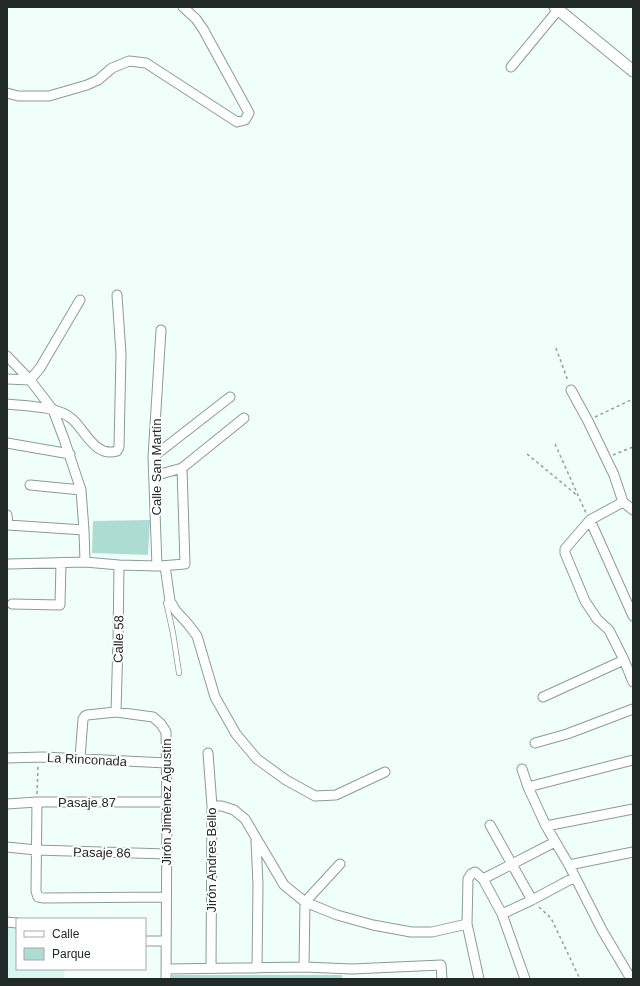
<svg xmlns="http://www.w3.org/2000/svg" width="640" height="986" font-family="Arial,sans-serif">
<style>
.built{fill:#d6f7ef}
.green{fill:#adddd2}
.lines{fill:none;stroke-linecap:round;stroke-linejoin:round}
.service-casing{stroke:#879d98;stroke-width:6}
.minor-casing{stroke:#879d98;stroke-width:11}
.tertiary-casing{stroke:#879d98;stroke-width:13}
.path{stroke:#939e9b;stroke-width:1.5;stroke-dasharray:3 3;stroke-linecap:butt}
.service{stroke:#fff;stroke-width:4.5}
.minor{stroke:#fff;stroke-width:9}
.tertiary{stroke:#fff;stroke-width:11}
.labels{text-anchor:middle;stroke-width:4;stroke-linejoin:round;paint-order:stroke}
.street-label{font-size:13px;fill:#222a28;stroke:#fff}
</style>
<rect width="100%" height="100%" fill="#f1fffb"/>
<path class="built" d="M7,925H17V969H65L64,979H7Z"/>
<path class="green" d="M150,520L148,555L92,553L93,521Z
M172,975H342V979H172Z"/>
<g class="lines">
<defs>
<path id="service" d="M170,601L166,603L167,606L173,633L179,673"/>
<path id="minor" d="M511,67L558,10
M7,93L18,96H49L87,85L98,80L112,68L129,61L146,63L237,122L245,120L249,113L203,29L196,19L183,7
M7,356L30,380L53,410L64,439L81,490L84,530L85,562L119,565L157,566L153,457L161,330
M7,379L30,380L40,368L80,300
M571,390L588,421L614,475L623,502L633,510
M7,404C26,406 58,406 72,419C85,430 95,458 117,451L119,447L121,354L117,295
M7,443L70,454
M153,457L230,397
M154,476L182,468L244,418
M30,485L81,490
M623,502L590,520L565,549V553L585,601L597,619L609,630L624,660L633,682
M7,515L8,525L84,530
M590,520L633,616
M9,564L85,562
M160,566L185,564L182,468
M165,566L170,601L176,611L188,624L197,636L215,697L236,734L257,759L286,780L315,796L336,795L385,772
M12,604L60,605L61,563
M543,697L624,660
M116,712L118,640L119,565
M535,743L567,734L633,709
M208,753L212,806L211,968
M7,758L43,757L167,763
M80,758L83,719L85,716L87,715L116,712L153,717L161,724L166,732L167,802L166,979
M522,769L528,787L546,826L569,865L602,930L631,979
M528,787L633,760
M37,802L36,891L38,897L44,898L166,897
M7,804L37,802H167
M212,806H222L234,810L245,819L284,885L305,902L337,915L373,925L411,932H432L467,924
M490,825L532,900
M546,826L633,809
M256,841L258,884L257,968
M7,847L36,850L167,854
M569,865L633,852
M483,879L555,842
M502,914L532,900L575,877
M7,922L17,923
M145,941H166
M304,967L305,902L340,864
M166,969L304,967L352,969L441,965L442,979
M479,979L467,924L468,879L471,874L475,872L483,879L502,914L525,979"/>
<path id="tertiary" d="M555,7L633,71"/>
</defs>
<use href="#service" class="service-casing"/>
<use href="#minor" class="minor-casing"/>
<use href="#tertiary" class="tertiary-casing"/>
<path class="path" d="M556,348L568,381
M595,417L633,399
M555,444L586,513
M527,454L578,496
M613,455L633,447
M37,794L38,766
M539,907L551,918L580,979"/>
<use href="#service" class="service"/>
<use href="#minor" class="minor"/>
<use href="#tertiary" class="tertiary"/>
</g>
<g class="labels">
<g class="street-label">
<text transform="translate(156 467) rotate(-90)" y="5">Calle San Martín</text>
<text transform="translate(118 639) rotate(-89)" y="5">Calle 58</text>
<text transform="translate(87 759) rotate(3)" y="5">La Rinconada</text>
<text x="87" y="807">Pasaje 87</text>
<text transform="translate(166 802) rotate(-90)" y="5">Jirón Jiménez Agustín</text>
<text transform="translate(102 852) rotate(1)" y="5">Pasaje 86</text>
<text transform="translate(211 860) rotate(-90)" y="5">Jirón Andres Bello</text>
</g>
</g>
<rect width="640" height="986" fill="none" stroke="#222a28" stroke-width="16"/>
<rect x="16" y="918" width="130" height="52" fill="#ffffff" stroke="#a7aaa9"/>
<rect x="24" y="931" width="20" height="6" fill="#ffffff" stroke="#a7aaa9"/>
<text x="52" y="938" font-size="12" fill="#222a28">Calle</text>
<rect x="24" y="948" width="20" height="12" fill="#adddd2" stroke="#a7aaa9"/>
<text x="52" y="958" font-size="12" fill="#222a28">Parque</text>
</svg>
